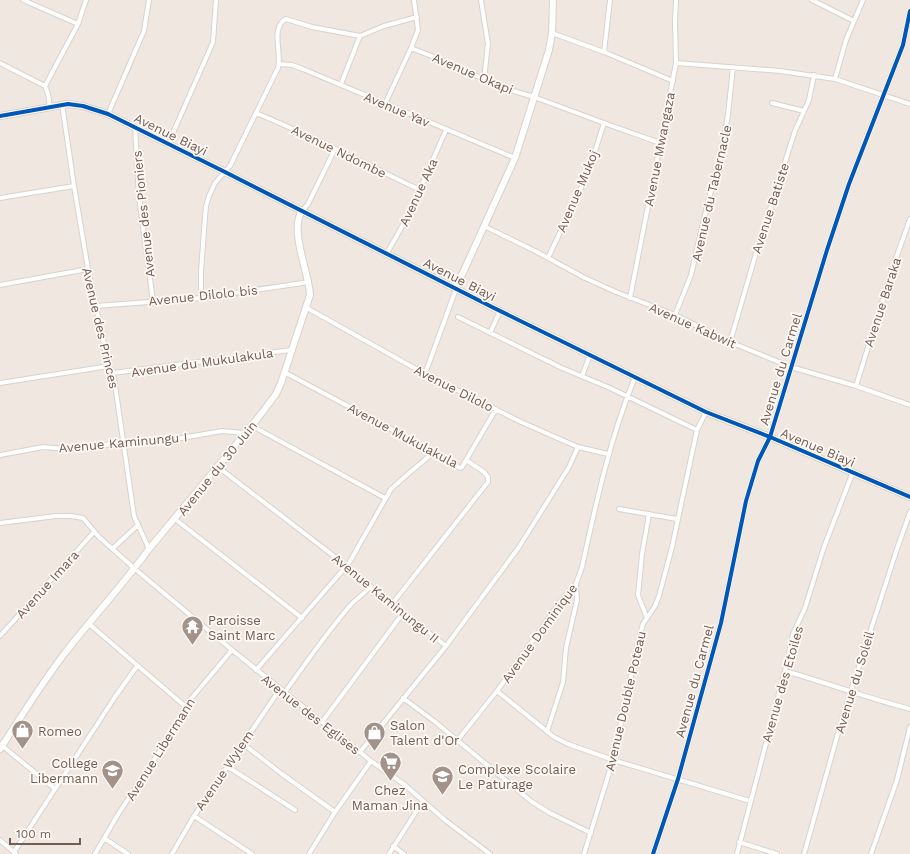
<svg xmlns="http://www.w3.org/2000/svg" width="910" height="854" font-family="'Work Sans',sans-serif">
<style>
.residential{fill:#f0e7e0}
.lines{fill:none;stroke-linecap:round;stroke-linejoin:round}
.street-casing{stroke:#d8d2cf;stroke-width:6}
.secondary-casing{stroke:#d8d1cc;stroke-width:8}
.street{stroke:#fefefd;stroke-width:4}
.secondary{stroke:#fefefd;stroke-width:6}
.cycleway-casing{stroke:#fef9f4;stroke-width:6}
.cycleway{stroke:#0057b8;stroke-width:4}
.labels{text-anchor:middle;stroke-width:3.5;stroke-linejoin:round;paint-order:stroke}
.street-label{font-size:13px;fill:#745c52;stroke:#fef9f4}
.poi-label{font-size:13px;fill:#745c52;stroke:#fef9f4;text-anchor:start}
</style>
<rect width="100%" height="100%" fill="#f8f5f1"/>
<path class="residential" d="M0,0H910V854H0Z"/>
<g class="lines">
<defs>
<path id="street" d="M23,0L78,24
M481,0L488,44L484,79
M812,0L854,21
M552,33L604,52L673,81
M411,48L449,63L503,88L534,97L604,123L660,143
M604,52L610,0
M0,63L45,86L48,94L50,107
M676,63L780,71L835,79L910,104
M279,64L292,65L303,69L515,158
M835,79L846,40L863,0
M341,84L360,36
M45,86L78,24L86,0
M772,103L804,111
M62,104L74,186L88,269L108,364L114,378L134,516L149,549
M385,104L411,48L418,30L414,0
M256,113C312,136 366,164 420,190
M108,114L144,31L149,0
M135,127L139,197L153,301
M168,144L210,49L213,42L216,0
M0,198L74,186
M302,211L308,204L335,149
M484,226L537,252L585,278L616,292L675,315L730,342L791,367L856,386L910,405
M387,253L409,214L446,130
M548,258L588,173L604,123
M0,285L88,269
M201,298V272L205,217L206,206L209,196L215,183L230,166L278,68C282,53 271,31 284,20L286,19L312,27L360,36L384,26L417,17
M630,298L676,63L675,21L676,0
M96,306L201,298L309,282
M307,308L425,374L521,422L578,447L608,454
M675,315L691,275L708,202L720,157L728,115L733,67
M458,317L562,368L610,388L697,430
M490,333L500,311
M730,342L757,250L795,131L809,100L814,75
M284,372L434,452L460,468L462,467L496,409
M113,373L291,350
M425,374L456,289
M582,376L590,355
M0,383L109,366
M856,386L894,264L910,219
M252,426L385,498
M0,455L43,447L66,449L122,443L170,440L222,431L245,433
M218,467L330,553L346,567L446,646L360,752
M619,509L677,519
M175,519L302,618
M0,523L56,516H71L83,518L99,537L135,569L232,650L371,761L405,785L445,820L490,854
M112,549L137,526
M392,604L488,482V477L484,472L466,460
M647,618L638,595L642,554L649,514
M88,623L186,707
M0,636L94,532
M446,646L519,547L569,467L578,447
M256,670L349,563L391,489L408,474L434,452
M785,671C827,683 868,698 910,709
M497,691L554,737L568,744L613,760L750,801
M285,692C305,664 325,635 348,608C354,600 363,595 370,587
M403,698L434,721L532,802L550,813L591,833
M322,722L403,613
M547,732L563,682L566,648L577,600L576,584
M457,741L497,691L563,598L576,584L582,567C596,503 610,438 635,377
M242,743L282,774L335,812
M0,744L55,789
M228,767L295,810
M194,816L252,854
M104,838L128,854
M0,840L16,854
M739,842L777,854
M393,846L404,854
M14,852L115,697L137,666
M95,854L117,816L177,725L190,700L232,650
M172,854L194,816L280,689
M309,854L335,812L371,761
M389,854L423,801
M584,854L613,760L639,638L643,624L655,606L659,596L672,547L697,430L706,412
M653,854L678,779L721,623L746,501L758,461L770,437L827,250L849,184L903,45L910,11
M737,854L785,671L793,634L805,608L824,547L853,472
M804,854L842,719L896,552L910,512
M871,854L897,780L910,727"/>
<path id="secondary" d="M0,116L68,104L83,106L108,114L225,172L494,308L706,412L770,437L910,497
M456,288L515,158L549,50L552,33L553,0
M0,749C21,717 41,684 65,653C92,618 123,585 149,549L258,418L276,394L281,383L310,295C309,273 289,230 302,211"/>
</defs>
<use href="#street" class="street-casing"/>
<use href="#secondary" class="secondary-casing"/>
<use href="#street" class="street"/>
<use href="#secondary" class="secondary"/>
<defs>
<path id="cycleway" d="M0,116L68,104L83,106L108,114L225,172L494,308L706,412L770,437L910,497
M653,854L678,779L721,623L746,501L758,461L770,437L827,250L849,184L903,45L910,11"/>
</defs>
<use href="#cycleway" class="cycleway-casing"/>
<use href="#cycleway" class="cycleway"/>
</g>
<defs>
<symbol id="temple-pin" viewBox="-11 -11 22 30"><path d="M0 17L-7.5 6A9.5 9.5 0 1 1 7.5 6Z" fill="#a2928a" stroke="#fef9f4"/><path d="M0-6L5-2H3V0L6.5 2.5H4V6H1.5V3h-3V6H-4V2.5H-6.5L-3 0V-2H-5Z" fill="#fff"/></symbol>
<symbol id="shop-pin" viewBox="-11 -11 22 30"><path d="M0 17L-7.5 6A9.5 9.5 0 1 1 7.5 6Z" fill="#a2928a" stroke="#fef9f4"/><path d="M-5-2.5h2.3a2.7 3.5 0 0 1 5.4 0H5L5.5 6h-11ZM-1.5-2.5h3a1.5 2.3 0 0 0-3 0Z" fill="#fff"/></symbol>
<symbol id="supermarket-pin" viewBox="-11 -11 22 30"><path d="M0 17L-7.5 6A9.5 9.5 0 1 1 7.5 6Z" fill="#a2928a" stroke="#fef9f4"/><path d="M-6-5.5h2.5l.6 2H6L4.5 2H-2.5L-4.4-4H-6ZM-1.5 3.2a1.3 1.3 0 1 0 .1 0ZM3 3.2a1.3 1.3 0 1 0 .1 0Z" fill="#fff"/></symbol>
<symbol id="school-pin" viewBox="-11 -11 22 30"><path d="M0 17L-7.5 6A9.5 9.5 0 1 1 7.5 6Z" fill="#a2928a" stroke="#fef9f4"/><path d="M0-5L7-2L0 1L-7-2ZM-4 1L0 2.5L4 1V4Q0 6-4 4Z" fill="#fff"/></symbol>
</defs>
<g fill-rule="evenodd">
<use href="#temple-pin" x="180" y="614" width="25" height="34"/>
<use href="#shop-pin" x="10" y="718" width="25" height="34"/>
<use href="#shop-pin" x="362" y="720" width="25" height="34"/>
<use href="#supermarket-pin" x="378" y="750" width="25" height="34"/>
<use href="#school-pin" x="100" y="758" width="25" height="34"/>
<use href="#school-pin" x="430" y="764" width="25" height="34"/>
</g>
<g class="labels">
<g class="street-label">
<text transform="translate(473 73) rotate(23)" y="5">Avenue Okapi</text>
<text transform="translate(397 109) rotate(23)" y="5">Avenue Yav</text>
<text transform="translate(171 134) rotate(26)" y="5">Avenue Biayi</text>
<text transform="translate(659 149) rotate(-79)" y="5">Avenue Mwangaza</text>
<text transform="translate(339 151) rotate(26)" y="5">Avenue Ndombe</text>
<text transform="translate(577 191) rotate(-67)" y="5">Avenue Mukoj</text>
<text transform="translate(418 192) rotate(-65)" y="5">Avenue Aka</text>
<text transform="translate(711 193) rotate(-77)" y="5">Avenue du Tabernacle</text>
<text transform="translate(770 208) rotate(-72)" y="5">Avenue Batiste</text>
<text transform="translate(143 214) rotate(-96)" y="5">Avenue des Pioniers</text>
<text transform="translate(460 279) rotate(27)" y="5">Avenue Biayi</text>
<text transform="translate(203 295) rotate(-6)" y="5">Avenue Dilolo bis</text>
<text transform="translate(882 302) rotate(-72)" y="5">Avenue Baraka</text>
<text transform="translate(693 325) rotate(24)" y="5">Avenue Kabwit</text>
<text transform="translate(101 328) rotate(77)" y="5">Avenue des Princes</text>
<text transform="translate(202 362) rotate(-8)" y="5">Avenue du Mukulakula</text>
<text transform="translate(780 369) rotate(-73)" y="5">Avenue du Carmel</text>
<text transform="translate(454 388) rotate(27)" y="5">Avenue Dilolo</text>
<text transform="translate(403 435) rotate(28)" y="5">Avenue Mukulakula</text>
<text transform="translate(123 442) rotate(-5)" y="5">Avenue Kaminungu I</text>
<text transform="translate(818 447) rotate(23)" y="5">Avenue Biayi</text>
<text transform="translate(217 468) rotate(-51)" y="5">Avenue du 30 Juin</text>
<text transform="translate(47 584) rotate(-48)" y="5">Avenue Imara</text>
<text transform="translate(386 598) rotate(39)" y="5">Avenue Kaminungu II</text>
<text transform="translate(539 633) rotate(-54)" y="5">Avenue Dominique</text>
<text transform="translate(694 681) rotate(-75)" y="5">Avenue du Carmel</text>
<text transform="translate(854 682) rotate(-73)" y="5">Avenue du Soleil</text>
<text transform="translate(782 684) rotate(-74)" y="5">Avenue des Etoiles</text>
<text transform="translate(625 701) rotate(-77)" y="5">Avenue Double Poteau</text>
<text transform="translate(311 714) rotate(38)" y="5">Avenue des Eglises</text>
<text transform="translate(160 749) rotate(-58)" y="5">Avenue Libermann</text>
<text transform="translate(224 770) rotate(-56)" y="5">Avenue Wylem</text>
</g>
<g class="poi-label">
<text x="208" y="625">Paroisse<tspan x="208" dy="15">Saint Marc</tspan></text>
<text x="390" y="730">Salon<tspan x="390" dy="15">Talent d'Or</tspan></text>
<text x="38" y="736">Romeo</text>
<text x="98" y="768" text-anchor="end">College<tspan x="98" dy="15">Libermann</tspan></text>
<text x="458" y="774">Complexe Scolaire<tspan x="458" dy="15">Le Paturage</tspan></text>
<text x="390" y="795" text-anchor="middle">Chez<tspan x="390" dy="15">Maman Jina</tspan></text>
</g>
</g>
<path d="M10 838v6h70v-6" fill="none" stroke="#745c52" stroke-width="2"/>
<text x="16" y="838" font-size="12" fill="#745c52" stroke="#fef9f4" stroke-width="3" paint-order="stroke">100 m</text>
</svg>
